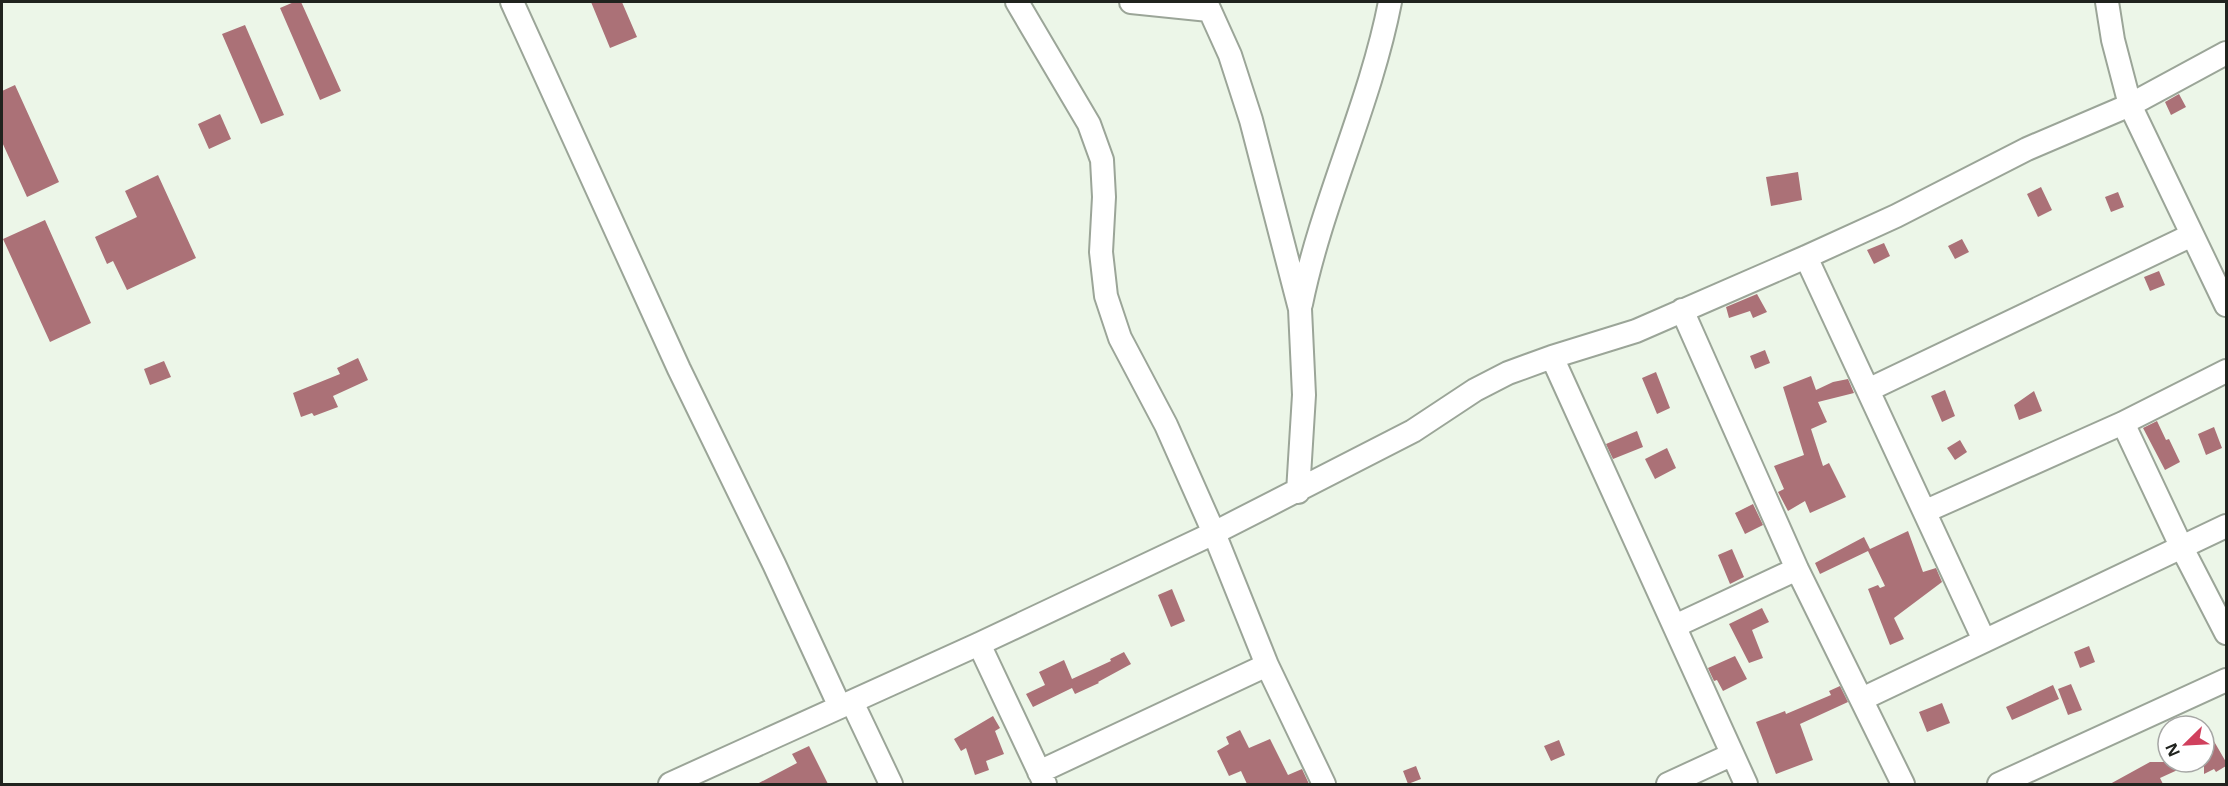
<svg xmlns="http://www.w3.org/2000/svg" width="2228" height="786" font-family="'Noto Sans',sans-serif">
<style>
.building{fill:#ab7177}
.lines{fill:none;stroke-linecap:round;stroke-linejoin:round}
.minor-casing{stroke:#9ba598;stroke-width:26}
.minor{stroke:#fff;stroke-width:22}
</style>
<rect width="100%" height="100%" fill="#ecf6e8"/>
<path class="building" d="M294,2H301L341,91L320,100L280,8Z
M591,2H622L637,37L610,48Z
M245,25L284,115L261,124L222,34Z
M15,85L59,182L27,197L2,142V91Z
M2179,94L2186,107L2171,115L2165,102Z
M220,114L231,139L209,149L198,124Z
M1798,172L1802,200L1771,206L1766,177Z
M158,175L196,258L127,290L113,261L107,264L95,237L137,217L125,191Z
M2041,187L2052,210L2038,217L2027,194Z
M2118,192L2124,207L2111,212L2105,197Z
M45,220L91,323L50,342L3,239Z
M1962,239L1969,252L1955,259L1948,246Z
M1884,243L1890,256L1874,264L1867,250Z
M2159,271L2165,285L2150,291L2144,277Z
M1757,294L1767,312L1753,318L1750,311L1729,318L1726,307Z
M1765,350L1770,363L1755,369L1750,356Z
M358,358L368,380L333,396L338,407L314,416L312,413L301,417L293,393L340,374L337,368Z
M164,361L171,377L150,385L144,369Z
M1656,372L1670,408L1657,414L1642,378Z
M1811,376L1816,390L1833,382L1848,379L1854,393L1818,402L1827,422L1811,429L1823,466L1829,463L1846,497L1810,513L1805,501L1788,511L1778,492L1784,489L1774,466L1804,455L1783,387Z
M1945,390L1955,416L1942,422L1931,396Z
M2034,391L2042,411L2019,420L2014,405Z
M2157,421L2166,440L2169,439L2180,462L2165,470L2143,428Z
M2214,427L2222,448L2206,455L2198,434Z
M1637,431L1643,447L1613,459L1606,444Z
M1960,440L1967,452L1955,460L1947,448Z
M1667,448L1676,468L1655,479L1645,459Z
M1753,504L1763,525L1745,534L1735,513Z
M1908,531L1923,572L1936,568L1942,582L1894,618L1904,639L1890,645L1868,589L1878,585L1880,588L1885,586L1868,551L1820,574L1815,563L1864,537L1870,549Z
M1732,549L1744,577L1730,584L1718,555Z
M1172,589L1185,621L1171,627L1158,595Z
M1762,608L1769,622L1752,630L1763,658L1749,663L1729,624Z
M2089,646L2095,662L2080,668L2074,652Z
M1124,652L1131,664L1098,682L1099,683L1075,694L1072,688L1033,707L1026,694L1045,685L1039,672L1064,660L1072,679L1111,661L1110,659Z
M1735,656L1747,679L1723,691L1717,680L1714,681L1708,668Z
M2071,684L2082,710L2068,715L2058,689Z
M2053,685L2059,699L2012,720L2006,707Z
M1840,686L1848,702L1800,724L1813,760L1776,774L1756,722L1785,711L1786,714L1831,695L1829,691Z
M1942,703L1950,723L1927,732L1919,712Z
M993,716L1000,728L995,731L1004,754L986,761L989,770L975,775L966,748L961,751L954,739Z
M2204,724L2226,762V766L2216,772L2214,769L2204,774Z
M1240,730L1249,748L1270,739L1288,775L1302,769L1309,784H1247L1241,771L1229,776L1217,751L1229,744L1226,737Z
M1559,740L1565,755L1551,761L1544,746Z
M809,746L828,784H757L797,763L792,754Z
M2150,762H2195L2160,778L2163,784H2110Z
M1416,766L1421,779L1408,784L1403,771Z"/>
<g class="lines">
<defs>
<path id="minor" d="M512,2L679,369L774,564L840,707
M1017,2L1089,124L1102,160L1104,197L1101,252L1106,296L1120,338L1166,425L1214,533L1267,665L1324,784
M1131,2L1209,10
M1206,2L1230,55L1251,120L1300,309L1304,395L1298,492
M2107,2L2113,40L2130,105L2226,305
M1806,257L1984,640
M1301,304C1322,201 1370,105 1390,2
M1682,310L1797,569L1903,784
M1552,357L1746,784
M1868,390L2192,235
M2123,423L2181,546L2226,633
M1926,511L2123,423L2226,371
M1675,626L1797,569
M979,644L1045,784
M1862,699L2226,526
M852,702L891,784
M1039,772L1267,665
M670,784L979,644L1214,533L1413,431L1475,390L1508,373L1552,357L1636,331L1806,257L1896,216L2027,149L2130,105L2226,53
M1668,784L1731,755
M1999,784L2226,680"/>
</defs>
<use href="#minor" class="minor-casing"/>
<use href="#minor" class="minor"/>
</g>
<rect width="2228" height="786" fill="none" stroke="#20231e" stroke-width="6"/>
<g transform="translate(2186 744) rotate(246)"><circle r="28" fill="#ffffff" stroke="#a6a7a5" stroke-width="1.5"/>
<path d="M0-4.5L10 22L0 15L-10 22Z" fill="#d0405d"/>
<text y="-9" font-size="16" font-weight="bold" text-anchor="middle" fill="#20231e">N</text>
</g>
</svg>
